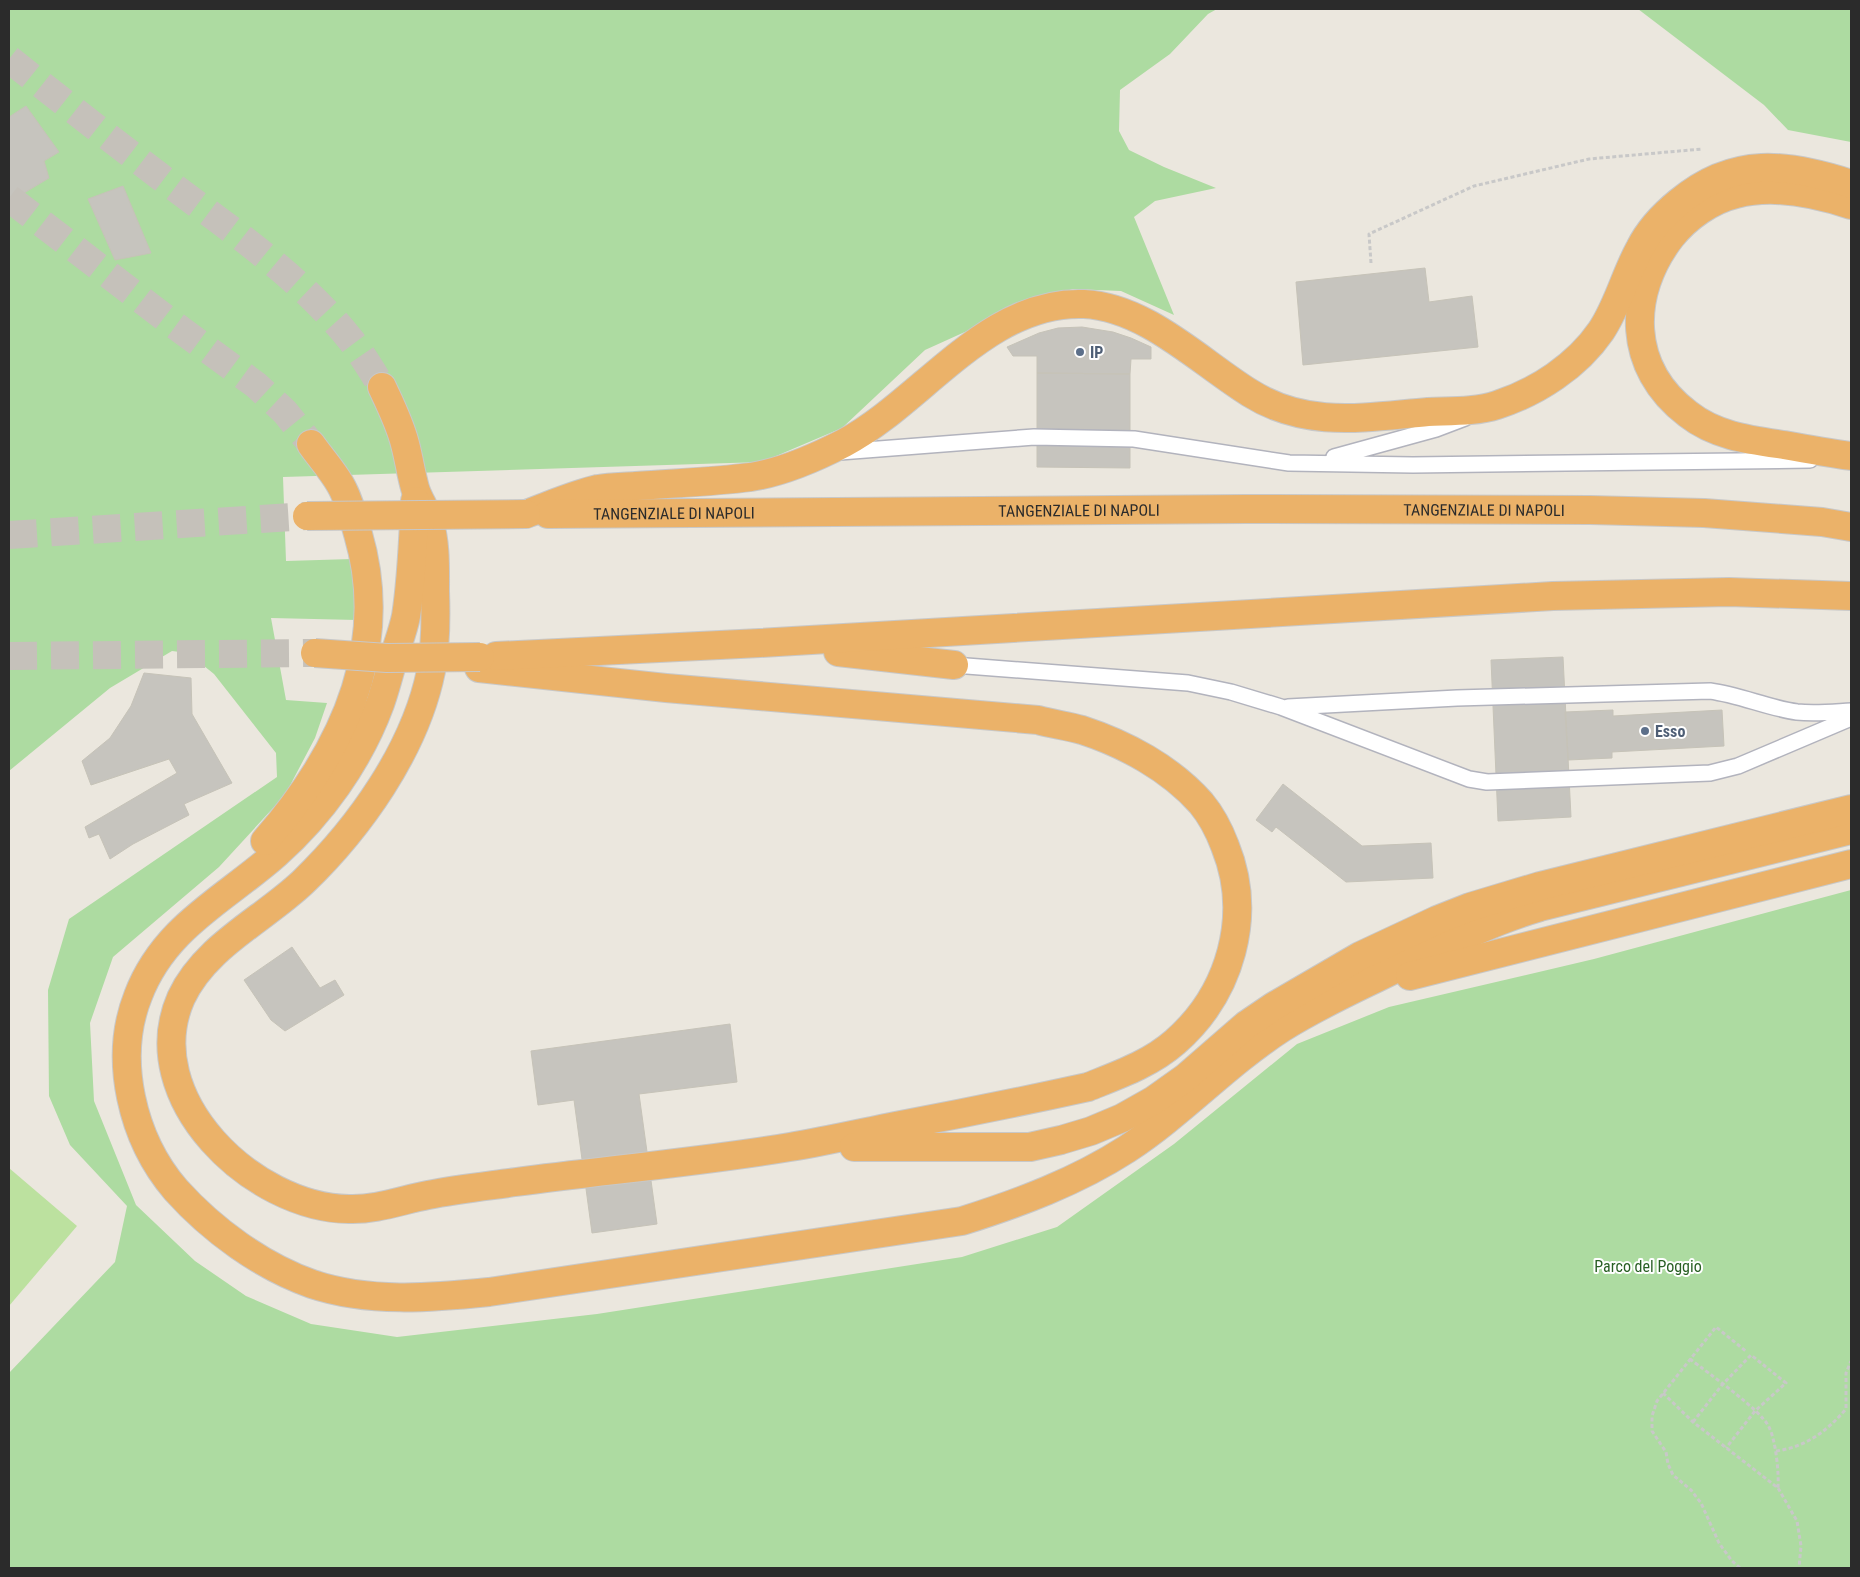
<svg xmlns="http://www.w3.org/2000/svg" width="1860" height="1577" font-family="'Roboto Condensed',sans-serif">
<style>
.green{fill:#addba1}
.pitch{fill:#bce19f}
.building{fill:#c6c4be;stroke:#c6c3b8}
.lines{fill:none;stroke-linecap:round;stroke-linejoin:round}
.motorway-tunnel{stroke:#c5c1ba;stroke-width:28;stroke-dasharray:28 14;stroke-linecap:butt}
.service-casing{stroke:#b2b3bd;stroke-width:18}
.motorway-casing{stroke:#c8c8c8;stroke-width:30}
.path{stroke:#c8c8c8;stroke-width:3;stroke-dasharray:4 2.5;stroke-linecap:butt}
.service{stroke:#fff;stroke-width:15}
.motorway{stroke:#ebb269;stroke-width:28}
.motorway-bridge-casing{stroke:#c8c8c8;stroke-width:30;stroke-linecap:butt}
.motorway-bridge{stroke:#ebb269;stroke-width:28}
.service-dot{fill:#5c6f8a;stroke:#fff;stroke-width:2}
.labels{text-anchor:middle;stroke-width:4;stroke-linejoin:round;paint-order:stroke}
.service-label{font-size:16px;font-weight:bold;fill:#4e5e75;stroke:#fff;text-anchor:start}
.street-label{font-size:16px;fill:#2b2b2b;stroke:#fff}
.park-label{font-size:16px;fill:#285f23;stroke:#fff}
</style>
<rect width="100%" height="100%" fill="#ebe7de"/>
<path class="green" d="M9,9H1217L1208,14L1170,54L1120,90L1119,131L1129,150L1164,167L1216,188L1155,201L1134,217L1174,315L1121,291L1073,289L1010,306L967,331L925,350L842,428L762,462L283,477L286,561L352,559L357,620L271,618L286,700L327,703L315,738L285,795L219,867L113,957L90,1023L94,1101L136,1205L195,1261L246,1296L311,1324L397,1337L597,1314L962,1257L1057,1227L1174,1144L1297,1044L1389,1007L1594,959L1851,890V1568H9V1373L115,1262L127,1206L70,1145L49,1096L48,990L69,919L277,777L276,753L214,674L188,653L172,651L110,688L9,771Z
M1638,9H1851V142L1788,130L1764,105Z"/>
<path class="pitch" d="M9,1168L77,1226L9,1306Z"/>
<path class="building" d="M26,106L59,152L44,161L49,178L9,202V117Z
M123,186L151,253L115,260L88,199Z
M1425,268L1429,302L1472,296L1478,347L1303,365L1296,282Z
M1082,327L1113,332L1131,338L1151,347V359H1131L1130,374L1037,373V356H1013L1007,347L1039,333L1058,328Z
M1037,373L1130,374V468L1037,467Z
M1563,657L1571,817L1498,821L1491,660Z
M144,673L191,678L192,714L232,783L184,804L189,815L133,844L110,859L99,834L89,838L85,827L177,773L169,759L91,785L82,761L110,738L131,706Z
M1613,710V716L1722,710L1724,746L1612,752V758L1568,760L1565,712Z
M1283,784L1362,846L1431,843L1433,878L1346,882L1276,827L1272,832L1256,820Z
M292,947L320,988L335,980L344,995L285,1031L271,1020L244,980Z
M730,1024L737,1082L639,1094L657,1224L592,1233L574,1100L538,1105L531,1051Z"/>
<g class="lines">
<path class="motorway-tunnel" d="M9,59C58,98 108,137 158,175C225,226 297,273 350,339C362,354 372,371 382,387
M9,198L169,321L256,385L285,412L311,444
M9,535L307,516
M9,656L315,653"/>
<defs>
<path id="service" d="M840,452L1034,437L1134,439L1289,463L1413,465L1810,460
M1334,457L1436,429L1465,418
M954,665L1188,683L1231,692L1281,707L1469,779L1487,782L1710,773L1738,766L1851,718
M1288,707L1457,698L1710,691C1740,695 1768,708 1797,712C1815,714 1833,712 1851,711"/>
<g id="motorway">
<path d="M1851,205C1815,193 1774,184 1736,194C1711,200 1687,217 1671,237C1627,294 1627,368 1688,414C1716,436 1750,440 1784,445C1806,449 1829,453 1851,456"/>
<path d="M382,387C391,406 400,424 405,444C409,459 411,474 415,488C418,499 426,509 429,521C436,543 435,568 435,591C436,618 436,645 431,671C415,750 359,828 303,882C263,920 205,946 181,998C137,1098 253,1208 349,1209C376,1210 402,1200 428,1195C457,1189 487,1186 516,1182C607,1170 700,1162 790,1147C826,1141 861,1133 896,1126C960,1114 1024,1101 1088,1087C1118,1075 1150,1064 1175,1042C1231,993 1253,915 1225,846C1219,830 1211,815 1201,803C1170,768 1125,744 1082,730C1068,726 1052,724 1038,720L666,688L479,668"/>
<path d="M415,501C413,540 412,578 406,616C403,631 397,646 393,660C389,675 385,690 380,704C359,761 321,814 276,854C224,900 164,927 138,996C113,1059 132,1139 176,1190C212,1230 261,1266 312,1284C369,1303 430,1298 489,1292L962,1221C1019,1203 1076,1182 1127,1149C1182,1113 1226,1064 1282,1028C1318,1005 1357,988 1395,969C1443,946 1489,922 1540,907L1851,830"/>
<path d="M526,514C548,506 576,494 598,489C611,487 624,487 636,486C674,483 713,482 751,477C783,472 815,458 844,443C922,402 987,300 1084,304C1146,307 1200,362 1250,393C1307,429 1366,417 1428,412C1450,411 1476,412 1497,405C1537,392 1577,366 1601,331C1618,306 1625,275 1640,248C1649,230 1663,215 1679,202C1734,156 1787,163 1851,184"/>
<path id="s1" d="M548,514L1245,509L1590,510L1704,513L1822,522L1851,527"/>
<path d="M838,652L954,665"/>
<path d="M496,656L760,643L1553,596L1729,592L1851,596"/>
<path d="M265,841C340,755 392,650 358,534C353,517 349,499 340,484C332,470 320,457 311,444"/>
<path d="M1410,976L1851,864"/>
<path d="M854,1147H1030L1061,1140L1091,1131L1122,1118L1154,1100L1185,1078L1246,1025L1274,1006L1360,956L1437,920L1470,907L1540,886L1851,809"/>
</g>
</defs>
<use href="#service" class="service-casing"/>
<use href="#motorway" class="motorway-casing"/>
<path class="path" d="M1371,263L1369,234L1474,186L1589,159L1702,149
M1690,1359C1708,1373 1761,1410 1769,1427C1776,1441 1779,1473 1778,1488
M1663,1393L1693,1422L1778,1488L1797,1521L1801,1546L1799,1568
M1693,1422L1722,1385L1751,1355L1786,1383L1755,1411L1726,1448
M1776,1451C1806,1447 1827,1431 1846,1409V1373L1851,1361
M1740,1568L1732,1561L1719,1543L1701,1503L1691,1490L1673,1475L1668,1464L1666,1452L1652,1431V1416L1657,1401L1716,1327L1747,1352"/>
<use href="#service" class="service"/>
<use href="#motorway" class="motorway"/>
<defs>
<path id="motorway-bridge" d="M307,516L526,514
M315,653L387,658L480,657"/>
</defs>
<use href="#motorway-bridge" class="motorway-bridge-casing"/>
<use href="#motorway-bridge" class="motorway-bridge"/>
</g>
<g class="service-dot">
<circle cx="1080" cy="352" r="5"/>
<circle cx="1645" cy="731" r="5"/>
</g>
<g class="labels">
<g class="service-label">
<text x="1090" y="358">IP</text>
<text x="1655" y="737">Esso</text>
</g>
<g class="street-label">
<text dy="6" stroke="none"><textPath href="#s1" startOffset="531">TANGENZIALE DI NAPOLI</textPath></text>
<text dy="6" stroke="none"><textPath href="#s1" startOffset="936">TANGENZIALE DI NAPOLI</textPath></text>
<text dy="6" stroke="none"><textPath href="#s1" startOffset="126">TANGENZIALE DI NAPOLI</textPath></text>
</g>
<g class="park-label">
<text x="1648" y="1272">Parco del Poggio</text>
</g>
</g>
<rect width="1860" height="1577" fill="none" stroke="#2b2b2b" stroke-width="20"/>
</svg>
